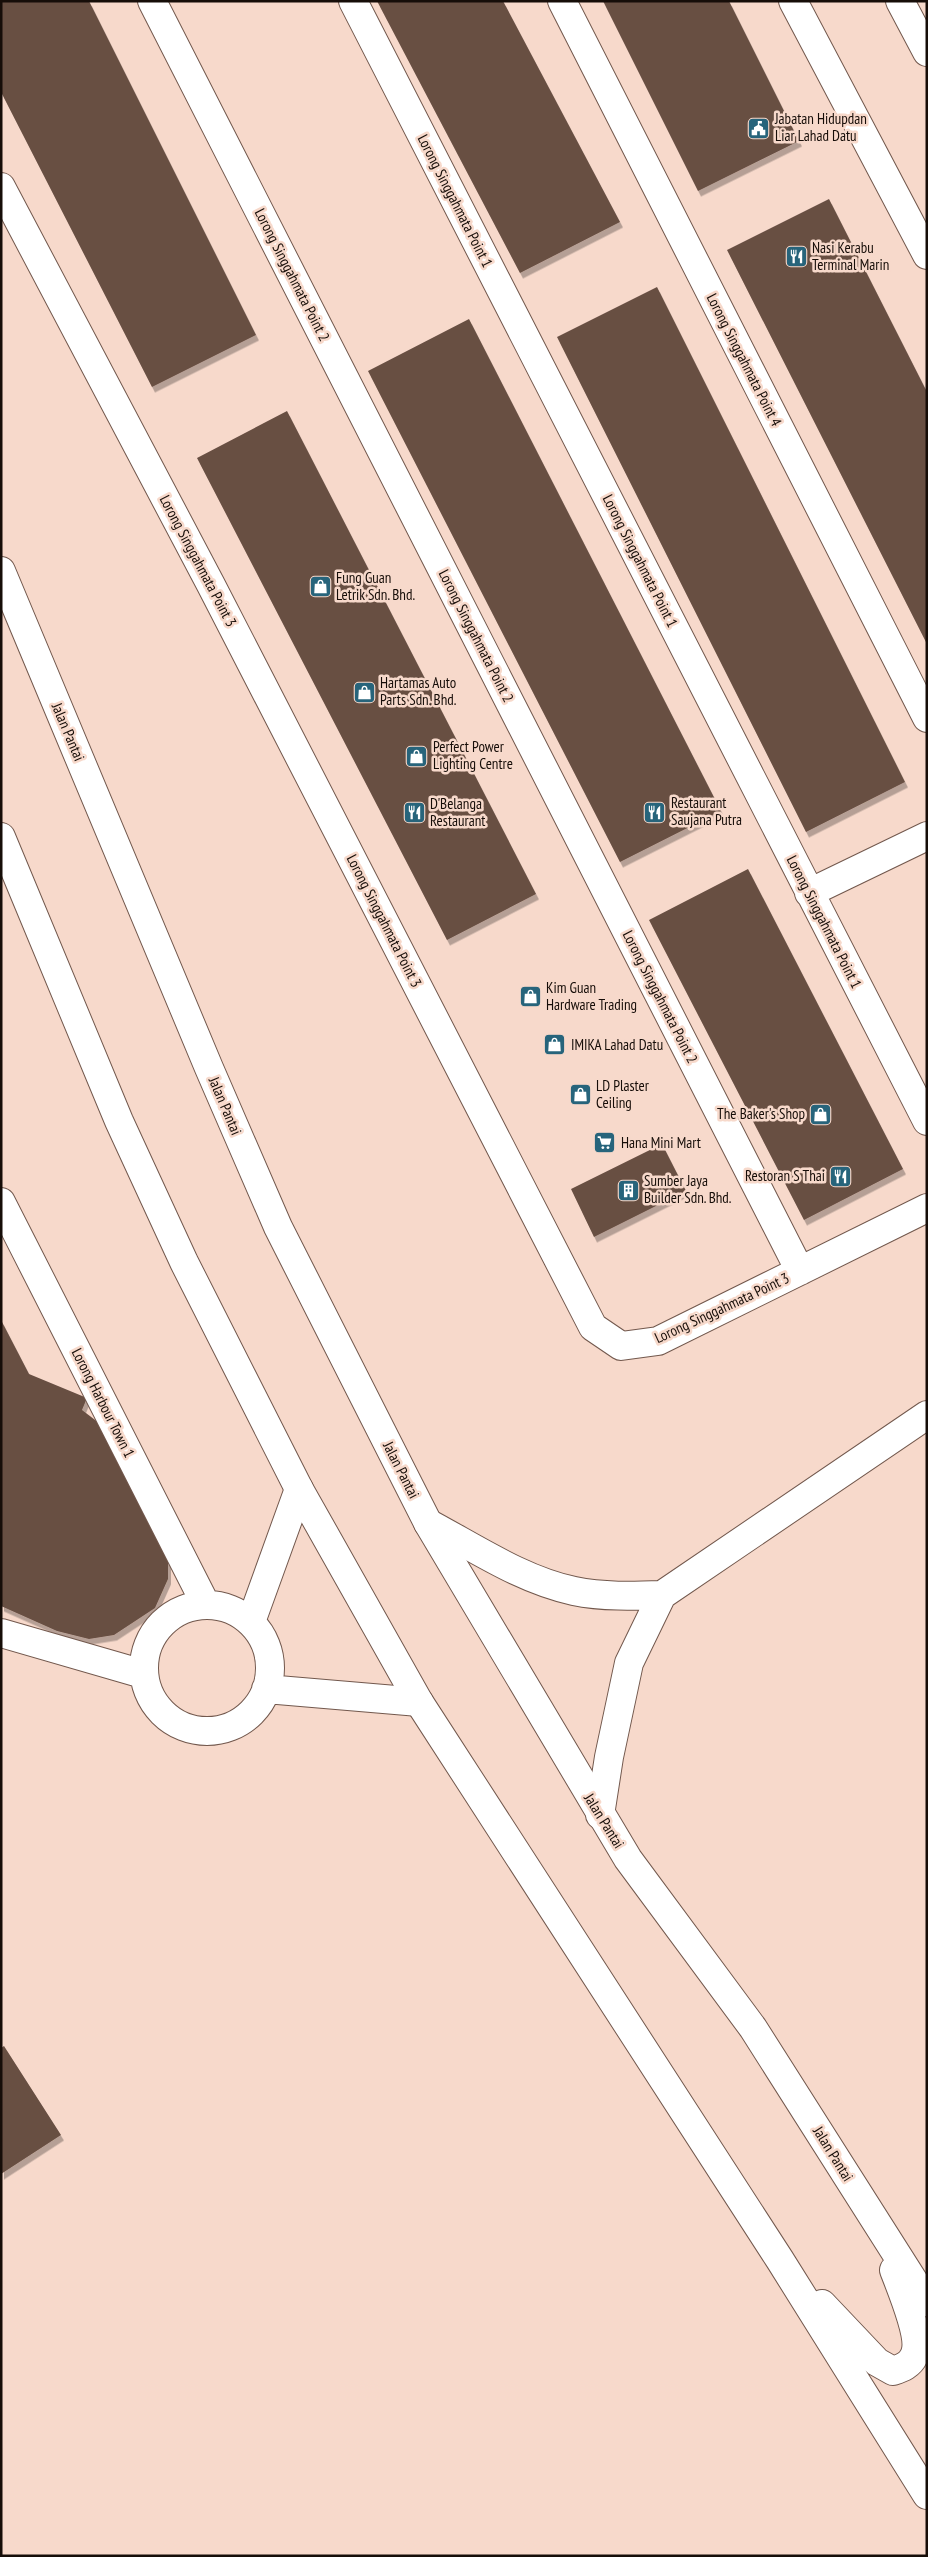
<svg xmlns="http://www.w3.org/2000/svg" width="928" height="2557" font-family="'PT Sans Narrow',sans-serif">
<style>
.building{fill:#684f43;filter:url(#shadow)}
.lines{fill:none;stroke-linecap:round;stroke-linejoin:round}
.minor-casing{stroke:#72584d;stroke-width:30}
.tertiary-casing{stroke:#72584d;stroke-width:30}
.minor{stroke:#fff;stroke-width:28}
.tertiary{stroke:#fff;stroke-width:28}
.labels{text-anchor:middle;stroke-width:5;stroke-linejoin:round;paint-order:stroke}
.poi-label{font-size:15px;fill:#160d08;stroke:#f7d9cb;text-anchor:start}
.street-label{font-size:15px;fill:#160d08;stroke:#f7d9cb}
</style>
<defs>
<filter id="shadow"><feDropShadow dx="3" dy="5.5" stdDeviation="0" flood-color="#0004"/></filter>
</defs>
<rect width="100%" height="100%" fill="#f7d9cb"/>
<path class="building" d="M1,1H89L256,335L152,387L1,92Z
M377,1H503L620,222L520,273Z
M603,1H729L799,141L698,191Z
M829,199L927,392V644L727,250Z
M657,287L905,782L806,832L557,337Z
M469,319L721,811L620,862L368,371Z
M287,411L536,894L447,940L197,458Z
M748,869L903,1169L804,1220L649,920Z
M662,1144L686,1191L594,1237L571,1189Z
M1,1320L29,1374L87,1398L82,1410L103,1426L168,1554V1579L155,1608L114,1635L89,1639L57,1631L1,1606Z
M4,2046L61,2135L1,2174V2048Z"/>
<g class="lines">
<defs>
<path id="minor" d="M152,1L800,1271
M353,1L927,1121
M562,1L927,718
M793,1L927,255
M900,1L927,52
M1,187L211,585L593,1327L621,1346L658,1341L927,1208
M809,893L927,836
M1,1202L206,1605
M428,1523C475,1548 522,1580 574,1591C603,1597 633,1596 662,1595
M144 1668a63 63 0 1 1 126 0a63 63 0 1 1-126 0Z
M251,1622L299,1489
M1,1633L143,1674
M266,1689L419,1702
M600,1815L609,1757L629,1663L662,1595L927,1415"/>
<path id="tertiary" d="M1,571L209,1068L278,1227L428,1523L628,1859L753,2028L927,2302
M1,837L119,1121L184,1262L299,1489L419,1702L780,2260L927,2495
M822,2304L877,2362L893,2371C902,2368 910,2365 914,2356C923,2339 901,2289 894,2270"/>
</defs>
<use href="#minor" class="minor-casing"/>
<use href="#tertiary" class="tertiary-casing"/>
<use href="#minor" class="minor"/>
<use href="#tertiary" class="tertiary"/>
</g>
<defs>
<symbol id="civic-square" viewBox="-11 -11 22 22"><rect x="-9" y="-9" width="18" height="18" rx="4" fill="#27647b" stroke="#f7d9cb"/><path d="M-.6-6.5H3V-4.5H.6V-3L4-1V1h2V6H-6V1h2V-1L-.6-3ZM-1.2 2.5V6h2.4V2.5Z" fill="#fff"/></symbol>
<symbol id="restaurant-square" viewBox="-11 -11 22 22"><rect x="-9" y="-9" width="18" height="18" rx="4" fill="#27647b" stroke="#f7d9cb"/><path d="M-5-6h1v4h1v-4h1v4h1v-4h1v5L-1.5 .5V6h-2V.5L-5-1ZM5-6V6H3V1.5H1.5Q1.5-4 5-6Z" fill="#fff"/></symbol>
<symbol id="shop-square" viewBox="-11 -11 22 22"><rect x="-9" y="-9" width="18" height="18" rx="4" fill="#27647b" stroke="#f7d9cb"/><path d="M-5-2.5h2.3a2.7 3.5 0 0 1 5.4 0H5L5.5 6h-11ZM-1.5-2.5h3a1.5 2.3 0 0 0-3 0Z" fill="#fff"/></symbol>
<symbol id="supermarket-square" viewBox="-11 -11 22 22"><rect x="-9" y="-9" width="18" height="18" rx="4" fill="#27647b" stroke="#f7d9cb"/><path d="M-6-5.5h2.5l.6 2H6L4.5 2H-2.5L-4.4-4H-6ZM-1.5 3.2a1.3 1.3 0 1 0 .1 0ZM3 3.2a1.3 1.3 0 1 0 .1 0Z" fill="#fff"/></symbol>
<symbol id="building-square" viewBox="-11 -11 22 22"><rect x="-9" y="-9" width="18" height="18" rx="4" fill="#27647b" stroke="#f7d9cb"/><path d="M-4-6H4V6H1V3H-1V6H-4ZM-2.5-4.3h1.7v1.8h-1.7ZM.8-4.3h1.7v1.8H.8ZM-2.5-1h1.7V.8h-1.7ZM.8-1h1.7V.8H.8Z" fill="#fff"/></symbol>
</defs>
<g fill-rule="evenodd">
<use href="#civic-square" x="746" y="116" width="25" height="25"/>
<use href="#restaurant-square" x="784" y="244" width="25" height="25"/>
<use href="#shop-square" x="308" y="574" width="25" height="25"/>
<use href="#shop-square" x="352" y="680" width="25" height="25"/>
<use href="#shop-square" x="404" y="744" width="25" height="25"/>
<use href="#restaurant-square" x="642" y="800" width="25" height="25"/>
<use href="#restaurant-square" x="402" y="800" width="25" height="25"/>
<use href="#shop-square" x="518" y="984" width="25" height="25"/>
<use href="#shop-square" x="542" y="1032" width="25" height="25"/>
<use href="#shop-square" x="568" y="1082" width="25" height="25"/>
<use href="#shop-square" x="808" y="1102" width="25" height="25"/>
<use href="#supermarket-square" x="592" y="1130" width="25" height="25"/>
<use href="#restaurant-square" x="828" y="1164" width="25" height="25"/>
<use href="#building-square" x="616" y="1178" width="25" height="25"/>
</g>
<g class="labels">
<g class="poi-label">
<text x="775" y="124">Jabatan Hidupdan<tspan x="775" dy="17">Liar Lahad Datu</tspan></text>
<text x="812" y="253">Nasi Kerabu<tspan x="812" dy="17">Terminal Marin</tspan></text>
<text x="336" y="583">Fung Guan<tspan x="336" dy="17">Letrik Sdn. Bhd.</tspan></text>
<text x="380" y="688">Hartamas Auto<tspan x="380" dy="17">Parts Sdn. Bhd.</tspan></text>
<text x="433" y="752">Perfect Power<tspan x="433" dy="17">Lighting Centre</tspan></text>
<text x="671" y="808">Restaurant<tspan x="671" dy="17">Saujana Putra</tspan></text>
<text x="430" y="809">D'Belanga<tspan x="430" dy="17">Restaurant</tspan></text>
<text x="546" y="993">Kim Guan<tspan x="546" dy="17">Hardware Trading</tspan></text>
<text x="571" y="1050">IMIKA Lahad Datu</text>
<text x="596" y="1091">LD Plaster<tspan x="596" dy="17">Ceiling</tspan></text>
<text x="805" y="1119" text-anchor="end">The Baker's Shop</text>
<text x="621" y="1148">Hana Mini Mart</text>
<text x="825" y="1181" text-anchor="end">Restoran S Thai</text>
<text x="644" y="1186">Sumber Jaya<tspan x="644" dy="17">Builder Sdn. Bhd.</tspan></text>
</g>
<g class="street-label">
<text transform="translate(455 201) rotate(63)" y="5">Lorong Singgahmata Point 1</text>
<text transform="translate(292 275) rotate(63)" y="5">Lorong Singgahmata Point 2</text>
<text transform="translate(744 360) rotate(63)" y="5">Lorong Singgahmata Point 4</text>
<text transform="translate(198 561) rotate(62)" y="5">Lorong Singgahmata Point 3</text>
<text transform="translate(640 561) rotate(63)" y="5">Lorong Singgahmata Point 1</text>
<text transform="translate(476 636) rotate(63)" y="5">Lorong Singgahmata Point 2</text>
<text transform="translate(68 732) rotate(67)" y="5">Jalan Pantai</text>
<text transform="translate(384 921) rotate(63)" y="5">Lorong Singgahmata Point 3</text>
<text transform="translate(824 922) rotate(63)" y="5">Lorong Singgahmata Point 1</text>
<text transform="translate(660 997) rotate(63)" y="5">Lorong Singgahmata Point 2</text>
<text transform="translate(225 1106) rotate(67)" y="5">Jalan Pantai</text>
<text transform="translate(722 1308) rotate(-25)" y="5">Lorong Singgahmata Point 3</text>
<text transform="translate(103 1403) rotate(63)" y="5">Lorong Harbour Town 1</text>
<text transform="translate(401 1470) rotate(63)" y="5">Jalan Pantai</text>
<text transform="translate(604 1821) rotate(58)" y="5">Jalan Pantai</text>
<text transform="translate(833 2154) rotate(58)" y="5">Jalan Pantai</text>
</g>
</g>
<rect width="928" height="2557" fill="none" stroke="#160d08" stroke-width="5"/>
</svg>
